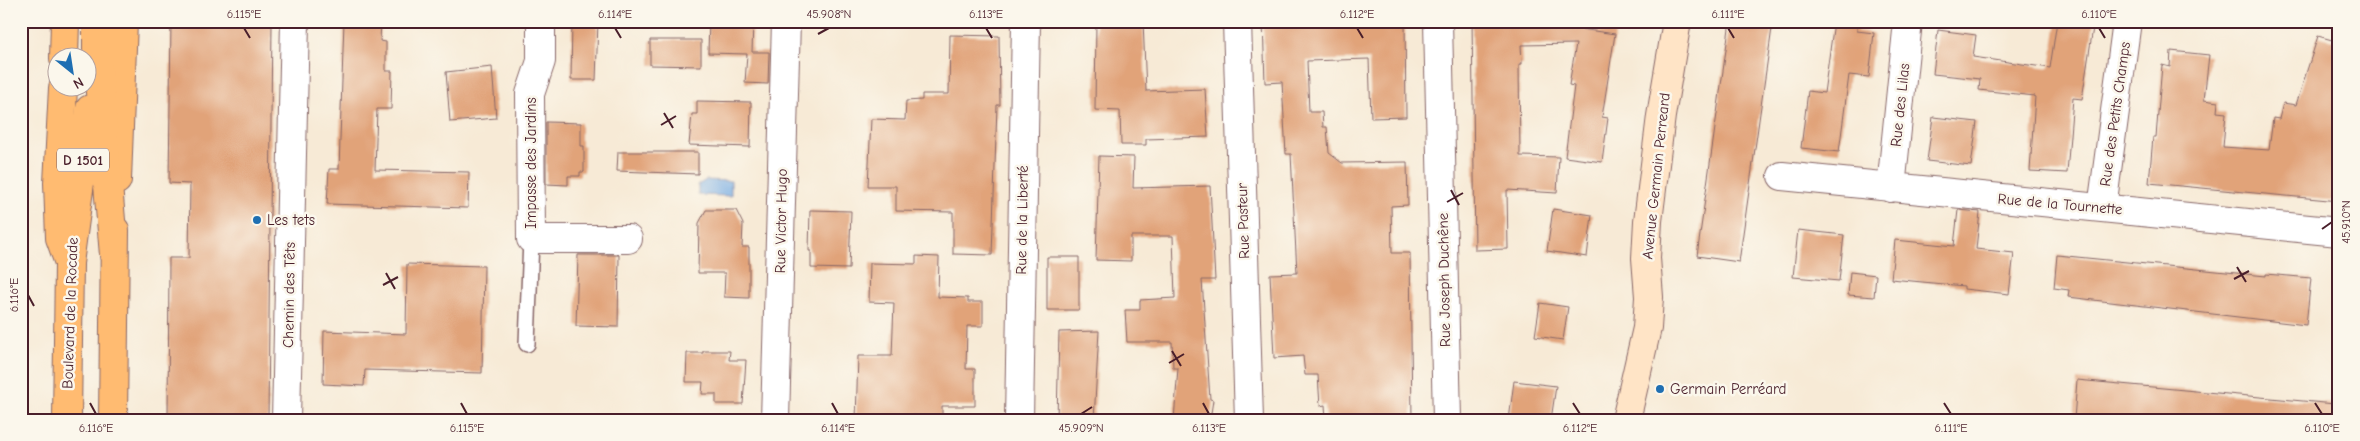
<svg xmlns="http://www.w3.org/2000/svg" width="2360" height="441" font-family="'Comic Neue',sans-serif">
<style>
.water{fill:#76abe3;stroke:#606587}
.building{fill:#e1a379}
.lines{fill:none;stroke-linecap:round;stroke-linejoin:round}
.lane-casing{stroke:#876667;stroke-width:18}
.street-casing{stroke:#876667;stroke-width:30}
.secondary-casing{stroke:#876667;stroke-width:30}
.primary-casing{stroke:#876667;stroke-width:30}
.highway-casing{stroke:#876667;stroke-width:30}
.lane{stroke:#fff;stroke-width:15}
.street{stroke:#fff;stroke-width:28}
.secondary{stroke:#ffe4c6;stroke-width:28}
.primary{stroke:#ffbb71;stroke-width:28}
.highway{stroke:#ffbb71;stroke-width:28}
.ticks{fill:none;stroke:#4a1f2b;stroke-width:2}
.poi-dot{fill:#1f6fb2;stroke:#fbf7ec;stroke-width:2}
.labels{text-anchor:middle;stroke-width:5;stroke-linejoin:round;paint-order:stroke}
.shield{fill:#fbf7ec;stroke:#7f6065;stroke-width:1}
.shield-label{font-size:14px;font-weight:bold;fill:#4a1f2b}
.street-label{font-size:15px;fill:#4a1f2b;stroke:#fbf7ec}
.poi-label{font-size:15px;fill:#4a1f2b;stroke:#fbf7ec;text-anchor:start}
.neatline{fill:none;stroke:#4a1f2b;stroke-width:2}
.ticks-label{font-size:12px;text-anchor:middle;fill:#4a1f2b}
</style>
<rect width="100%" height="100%" fill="#fbf7ec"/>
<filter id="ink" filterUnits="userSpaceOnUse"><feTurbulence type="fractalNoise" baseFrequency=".02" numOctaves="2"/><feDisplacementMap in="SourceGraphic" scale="10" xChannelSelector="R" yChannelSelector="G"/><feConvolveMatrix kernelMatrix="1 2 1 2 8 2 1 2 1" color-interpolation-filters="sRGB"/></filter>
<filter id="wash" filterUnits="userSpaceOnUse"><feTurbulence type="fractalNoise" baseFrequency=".0096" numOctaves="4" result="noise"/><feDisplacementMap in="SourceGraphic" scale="20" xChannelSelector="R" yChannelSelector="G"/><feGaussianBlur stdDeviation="1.12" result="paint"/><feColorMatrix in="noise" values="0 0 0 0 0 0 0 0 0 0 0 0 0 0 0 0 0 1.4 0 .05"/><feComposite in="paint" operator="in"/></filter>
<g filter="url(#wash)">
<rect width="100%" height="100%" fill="#f7ead6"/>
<path class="water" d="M706,180L731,181V196L698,195V185Z"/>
<g id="blocks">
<path class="building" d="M171,21H272L268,420H168L169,258H189L190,184L169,183Z
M344,21H381L380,41L386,42V71H392L391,109H377L375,170L469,172L468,208L327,204L329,169H339Z
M572,21H598L596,80H571Z
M709,21H753L752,52H769L768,84L745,83L747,54L708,53Z
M1096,21H1143L1146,91L1205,89L1208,137L1146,139V145H1121L1120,111L1095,110Z
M1263,21H1405L1406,117L1371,118L1369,59L1307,61L1309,112H1322L1323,127H1327L1329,153L1342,163L1407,162L1408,205L1391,206L1392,253H1410L1412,420H1326L1325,405L1320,406L1318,375H1305L1303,356L1274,358L1270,274L1297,273L1291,154H1286L1282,82L1265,83Z
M1472,21H1546V24L1615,34L1602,117L1608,118L1602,162L1565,157L1574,86L1569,85L1576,44L1521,45L1522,64H1519L1520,156L1559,157L1557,193L1507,190L1508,249L1475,250Z
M1730,21H1773L1739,262L1697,256Z
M2057,21H2094L2082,99L2073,98L2067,173L2030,171L2035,96L1979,90L1980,79L1933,74L1938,30L1976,35L1973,57L2050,68Z
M1834,22L1857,26V31L1874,33L1869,77L1849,75L1839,152L1801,148L1808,91L1824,93Z
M950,35L999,36L1000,105H997L992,255L953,254V212L896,211V186H868L871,119L905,120L906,101L922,100V94H949Z
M2318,36L2339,42V201L2149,183L2153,137H2156L2162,65L2170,67L2171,51L2209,55L2204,100L2218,102L2217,112L2226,113L2223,147L2269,150L2273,118L2279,119L2283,103L2296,105Z
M650,40H701V66L650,65Z
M492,67L496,118L450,122L446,72Z
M697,101L751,102L750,147L689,145L692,114H697Z
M1933,117L1977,122L1971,166L1927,161Z
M546,122L581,123V146H584V172H580V176H568V185L546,184Z
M618,152H698V174L617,171Z
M1099,156L1134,157L1133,188L1210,186L1215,280H1202L1210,399L1213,400L1210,420H1174L1178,368H1173L1172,342H1127L1125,310H1140V300L1175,298L1173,236H1131V261L1096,260Z
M1553,209L1592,215L1587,257L1547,251Z
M706,210H736L743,224L742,247H749V298L724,297L725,273H698L699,223Z
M810,210L851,211L849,269L811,268V251H809Z
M1958,210L1980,212L1976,249L2014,253L2009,294L1964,289V286L1891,279L1895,240L1954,246Z
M1798,230L1844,235L1839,281L1793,277Z
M578,255H619L618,327L576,326Z
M2057,255L2266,276V274L2311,278L2306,325L2068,297L2069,290L2054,288Z
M916,256L939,257L938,297L968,298V302H983V326H967L966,369H975V406H942V416L900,415V420H856L858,356H892L894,303L869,302L870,263L916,264Z
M1047,257H1079V310H1047Z
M407,264L484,266L482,373L365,370L364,386L323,384L324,331L406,334Z
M1850,272L1876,275L1874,297L1848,295Z
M1540,303L1568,307L1563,340L1535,336Z
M1099,331L1094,420H1057L1059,332Z
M703,351H730L729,360H746L743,404H716V394H702L703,382H686L687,353H703Z
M2077,380L2335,404V420H2074Z
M1514,381L1556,386L1551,420H1509Z"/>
</g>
</g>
<g filter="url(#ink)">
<use href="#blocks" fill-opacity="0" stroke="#876667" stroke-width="1"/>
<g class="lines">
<defs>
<path id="lane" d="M527,344L531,239"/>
<path id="street" d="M541,21V61L530,94L531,239H628
M1237,21L1249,420
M1438,21L1447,420
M1782,176L2339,232
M1891,188L1908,21
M2102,208L2127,21
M286,420L295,21
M775,420L786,21
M1019,420L1026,21"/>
<path id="secondary" d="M1626,420L1647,328L1649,297L1646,258L1648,221L1661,116L1677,21"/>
<path id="primary" d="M64,58L65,21
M63,88L58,183L60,238L69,263L67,420
M117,180L123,21
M113,420L115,230"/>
<path id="highway" d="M97,21V58L114,255
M69,263L90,109"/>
</defs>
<use href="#lane" class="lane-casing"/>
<use href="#street" class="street-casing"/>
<use href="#secondary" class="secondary-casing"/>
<use href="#primary" class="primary-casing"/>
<use href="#highway" class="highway-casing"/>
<use href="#lane" class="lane"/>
<use href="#street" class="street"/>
<use href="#secondary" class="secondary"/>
<use href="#primary" class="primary"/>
<use href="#highway" class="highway"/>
</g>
</g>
<path class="ticks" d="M244,28L250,38M615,28L621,38M986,28L992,38M1357,28L1363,38M1728,28L1734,38M2099,28L2105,38M818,34L829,28M664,113L673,128M661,125L676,116M1451,190L1459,205M1447,202L1463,193M2322,229L2332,222M2237,267L2246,282M386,273L395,289M2234,279L2249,271M383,285L398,277M28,295L34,306M1172,351L1181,366M1169,363L1184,354M90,403L96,414M461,403L467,414M832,403L838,414M1203,403L1209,414M1573,403L1580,414M1944,403L1951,414M2315,403L2322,414M1081,414L1092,407"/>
<g class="poi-dot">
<circle cx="257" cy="220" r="5"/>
<circle cx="1660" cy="389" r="5"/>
</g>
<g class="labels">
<rect class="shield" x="57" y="148.5" width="52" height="23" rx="4"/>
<g class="shield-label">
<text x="83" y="165">D 1501</text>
</g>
<g class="street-label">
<text transform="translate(1900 105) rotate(-84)" y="5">Rue des Lilas</text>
<text transform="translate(2115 114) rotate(-82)" y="5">Rue des Petits Champs</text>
<text transform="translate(531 163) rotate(-90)" y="5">Impasse des Jardins</text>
<text transform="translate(1656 176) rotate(-84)" y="5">Avenue Germain Perreard</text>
<text transform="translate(2060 204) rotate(5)" y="5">Rue de la Tournette</text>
<text transform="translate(1022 220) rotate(-89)" y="5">Rue de la Liberté</text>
<text transform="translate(781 221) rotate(-89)" y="5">Rue Victor Hugo</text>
<text transform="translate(1243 221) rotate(-92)" y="5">Rue Pasteur</text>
<text transform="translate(1444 280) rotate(-91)" y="5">Rue Joseph Duchêne</text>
<text transform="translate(289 295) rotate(-89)" y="5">Chemin des Têts</text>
<text transform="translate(70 313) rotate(-88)" y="5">Boulevard de la Rocade</text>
</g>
<g class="poi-label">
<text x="267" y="225">Les tets</text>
<text x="1670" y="394">Germain Perréard</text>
</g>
</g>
<rect width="2360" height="441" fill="none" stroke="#fbf7ec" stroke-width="55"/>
<g transform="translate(72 72) rotate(150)"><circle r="24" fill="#fbf7ec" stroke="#b4a19f"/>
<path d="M0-4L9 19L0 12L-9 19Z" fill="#1f6fb2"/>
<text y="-8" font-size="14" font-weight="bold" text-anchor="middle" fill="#4a1f2b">N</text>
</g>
<rect x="28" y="28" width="2304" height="386" class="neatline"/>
<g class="ticks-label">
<text x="244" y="18">6.115°E</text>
<text x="615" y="18">6.114°E</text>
<text x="829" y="18">45.908°N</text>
<text x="986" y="18">6.113°E</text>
<text x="1357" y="18">6.112°E</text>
<text x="1728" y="18">6.111°E</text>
<text x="2099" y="18">6.110°E</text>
<text transform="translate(2346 222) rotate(-90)" y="4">45.910°N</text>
<text transform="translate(14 295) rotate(-90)" y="4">6.116°E</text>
<text x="96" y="432">6.116°E</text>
<text x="467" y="432">6.115°E</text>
<text x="838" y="432">6.114°E</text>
<text x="1081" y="432">45.909°N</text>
<text x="1209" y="432">6.113°E</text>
<text x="1580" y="432">6.112°E</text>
<text x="1951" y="432">6.111°E</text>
<text x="2322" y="432">6.110°E</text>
</g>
</svg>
